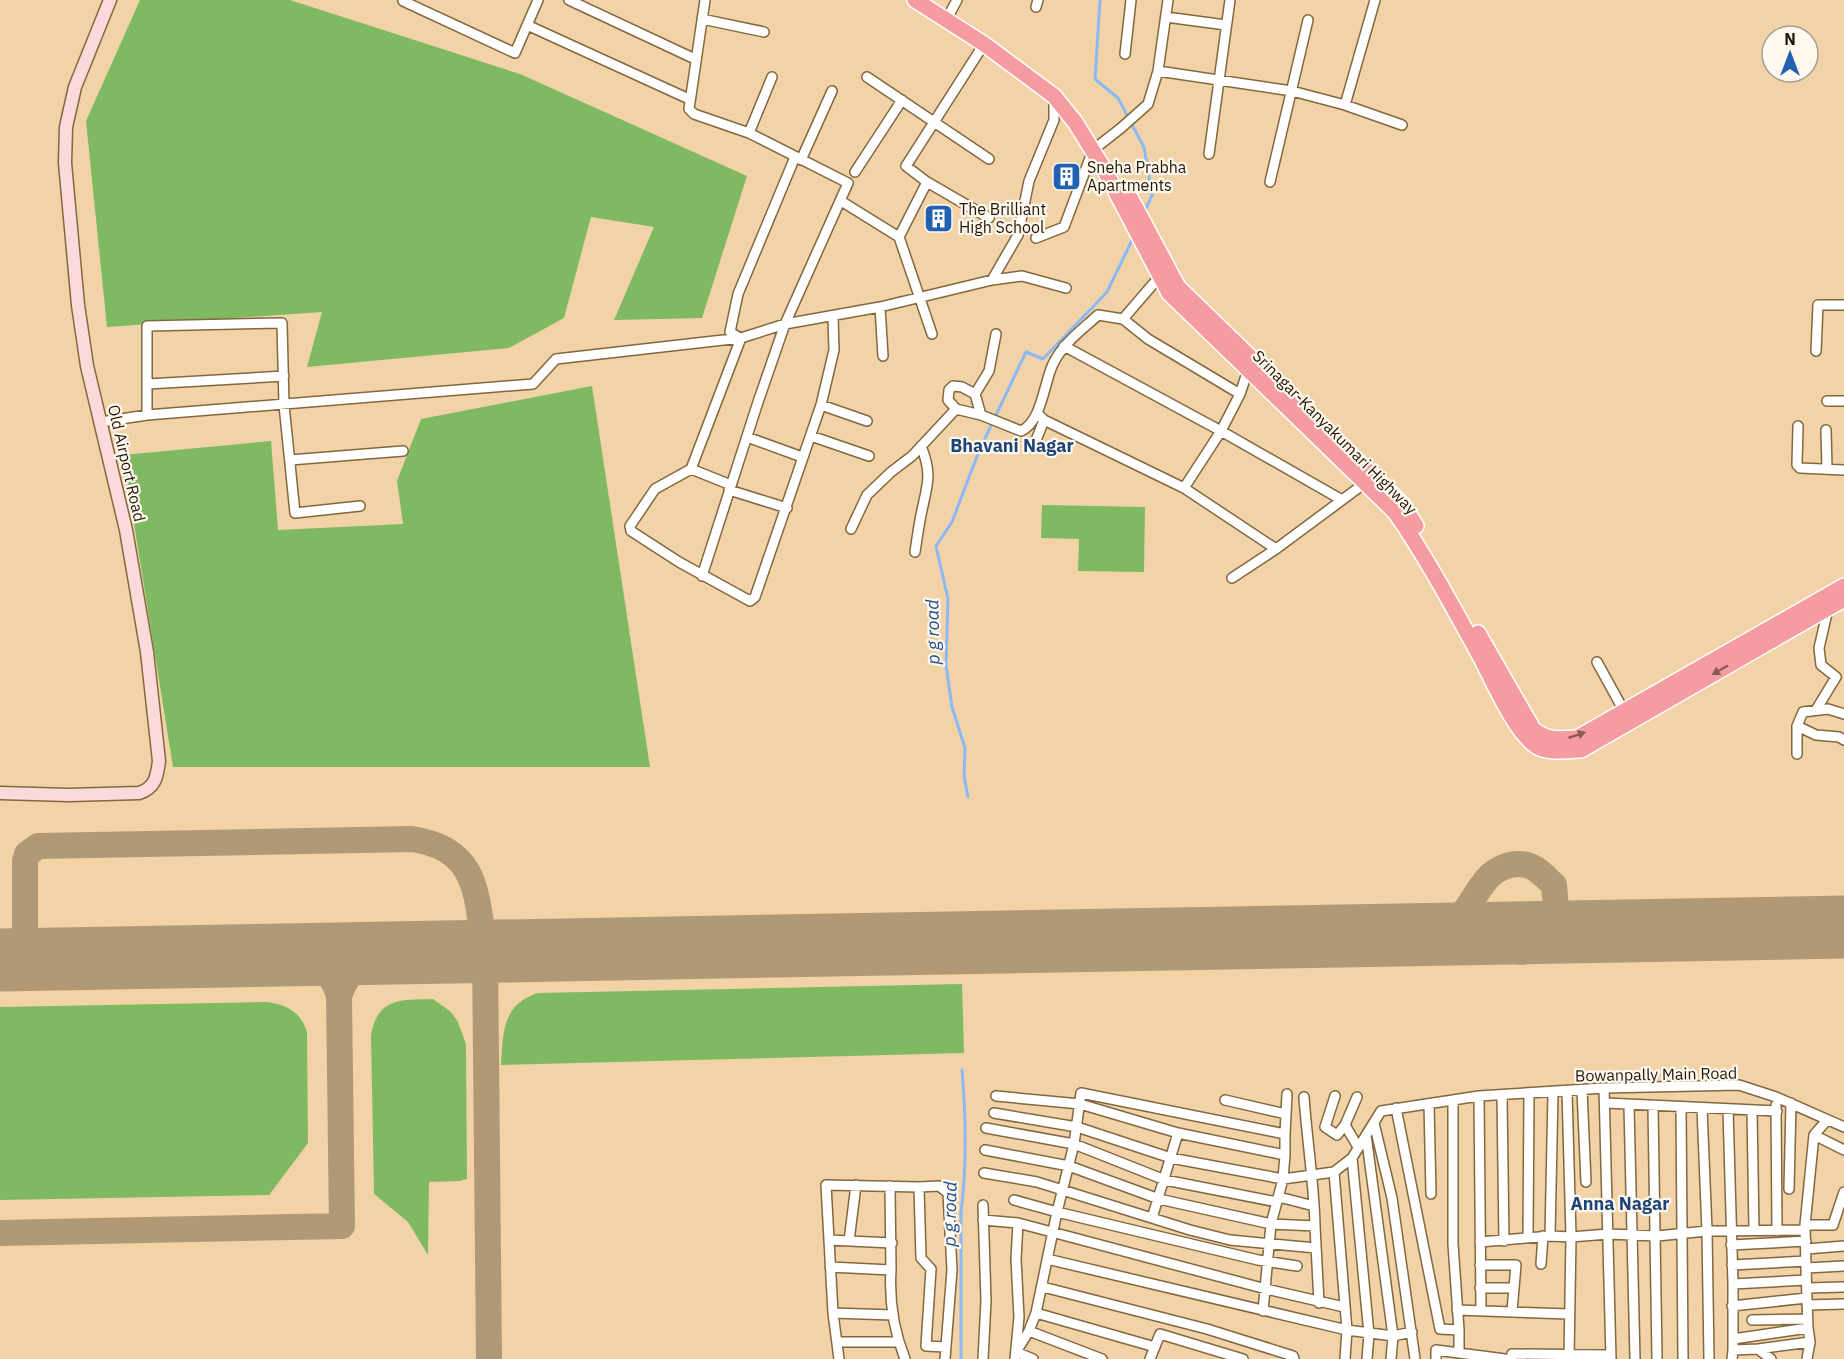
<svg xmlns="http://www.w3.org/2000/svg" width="1844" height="1359" font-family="'IBM Plex Sans',sans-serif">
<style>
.green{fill:#7fba63}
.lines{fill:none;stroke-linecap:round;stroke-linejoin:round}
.stream{stroke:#8cb9f6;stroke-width:3}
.taxiway{stroke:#b29976;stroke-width:26}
.runway{stroke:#b29976;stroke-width:63}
.minor-casing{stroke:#83673e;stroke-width:12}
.secondary-casing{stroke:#83673e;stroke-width:15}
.trunk-casing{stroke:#fff;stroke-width:18}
.minor{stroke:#fff;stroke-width:9}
.secondary{stroke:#fbdadc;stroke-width:12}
.trunk{stroke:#f49ca2;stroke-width:15}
.oneway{fill:#8b5a54}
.labels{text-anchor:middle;stroke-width:4.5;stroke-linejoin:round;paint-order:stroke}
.poi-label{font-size:16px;fill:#221706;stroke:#fef8ef;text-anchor:start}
.street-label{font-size:16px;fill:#221706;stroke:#fef8ef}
.neighbourhood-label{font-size:18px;font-weight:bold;fill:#1c4478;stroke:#fef8ef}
.water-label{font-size:18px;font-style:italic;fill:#1c4d8d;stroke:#fef8ef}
</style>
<rect width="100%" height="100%" fill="#f2d3a7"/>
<path class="green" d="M140,0H290L520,74L747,176L702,318L614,320L654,227L591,217L564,318L509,348L307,367L322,312L107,327L86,121Z
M592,386L650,767H173L123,455L271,441L278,530L403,524L397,481L421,419Z
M1042,505L1145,507L1144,572L1078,571L1079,539L1041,538Z
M962,984L964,1053L501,1065C503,1033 502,1004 538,993Z
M433,999L451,1012L458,1022L466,1044L467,1179L460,1181L429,1182L428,1255L408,1222L374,1194L371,1035C378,997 401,1000 433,999Z
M266,1002C286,1004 301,1012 307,1032L308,1143L269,1195L0,1200V1007Z"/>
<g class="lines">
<path class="stream" d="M1100,0L1095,79L1118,98L1128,117
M1131,123L1144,147L1152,195L1144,213
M968,797L964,776L965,748L952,707L946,665L948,599L936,546L952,522L979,451L1026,352L1043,359L1107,292L1134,236
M961,1359V1212C967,1165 966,1117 962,1070"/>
<path class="taxiway" d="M1416,935L1522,952C1562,941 1557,920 1554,885C1546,878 1538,868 1527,865C1510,861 1492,870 1483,884C1475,894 1470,906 1461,915C1452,924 1441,930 1430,935
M25,960V861L27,854L38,846L412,839C480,849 476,896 485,952L489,1359
M339,996C347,974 358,961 380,953
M0,1233L342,1226L339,996C332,972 319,961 296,956"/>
<path class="runway" d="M0,960L1844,927"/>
<defs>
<path id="minor" d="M569,0L695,59
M403,1L515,53L538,0
M1036,7L1038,0
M950,13L957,0
M1166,17L1226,25
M702,19L764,32
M527,25L689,99
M984,44L906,166L927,182L989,218
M1125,54L1131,0
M1158,71L1292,91L1345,105L1402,125
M867,77L989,159
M1345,105L1375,0
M749,133L772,77
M1209,154L1230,0
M801,160L832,91
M855,172L902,100
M1270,182L1308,20
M841,201L899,237L927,182
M899,237L932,334
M1036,238L1064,227L1093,150L1121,128L1148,104L1158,71L1168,0
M992,280L1018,235L1029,181L1054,120V96
M880,307L883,356
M1123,319L1148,339L1240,394L1248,370
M740,338L730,332L738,294L795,157
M1064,346L1221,431L1240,394
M1816,351L1818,305H1844
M148,384L284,376
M975,394L962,387L953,386L949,390L948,400L956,409L981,415L1021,431C1042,422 1044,382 1053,364C1063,343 1082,330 1098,315L1123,319L1160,276
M1827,401H1844
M821,405L867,421
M1037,413L1044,420L1184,488L1276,549
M147,415V326L282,323L284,405L295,513L360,506
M981,415L975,394L989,371L996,334
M101,422L147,415L533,384L556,359L741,338L785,324L880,307L992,280L1022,276L1066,288
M1798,426L1797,465L1800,468L1844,470
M1826,430L1827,469
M811,436L869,456
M747,437L802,457
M1033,448L1044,420
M290,460L403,451
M691,469L655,489L630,526L631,531L679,562L750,601L755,597L821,405L834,350L833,316
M731,485L691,469L741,338
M1184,488L1221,431L1342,500
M729,490L787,508
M851,529L867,495L891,472L912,456L956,409
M915,552C917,538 919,524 922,510C928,483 932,473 921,446
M702,576L758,402L785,324L848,183L749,133L694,114L689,109L705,0
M1232,578L1276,549L1365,483
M1597,662L1624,711
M1816,710L1836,677L1821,665L1819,648L1828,609
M1844,714L1828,709L1803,712L1797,726L1816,735L1839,737L1844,740
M1797,754V726
M1604,1088L1611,1359
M1582,1090L1586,1182
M1567,1091L1571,1237L1608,1234L1657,1236L1707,1231L1805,1230V1225H1833L1844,1192
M1502,1095L1504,1241
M996,1096L1080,1104L1178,1133L1285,1155L1283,1179L1271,1224L1263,1311
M1335,1096L1325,1127L1337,1135L1345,1125L1357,1097
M1479,1096L1481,1310
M1225,1100L1286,1114
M1453,1100V1244L1459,1330V1353
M1606,1103L1777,1111
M1429,1104L1431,1194
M1776,1105L1777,1231
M1629,1106L1635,1359
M1653,1107L1657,1359
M1681,1107L1683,1359
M1396,1108L1440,1329L1459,1330
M1702,1108L1707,1231L1709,1359
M1728,1109L1733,1284V1350
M1752,1110L1754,1230
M994,1113L1077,1127L1171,1158L1283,1179L1334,1172L1352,1158L1381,1111L1479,1096L1604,1088L1739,1085L1776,1097L1844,1127
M1374,1123L1392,1198L1415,1359
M1345,1125L1358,1147
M986,1128L1074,1144L1165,1180L1277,1202L1279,1197L1314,1206
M1285,1134L1287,1094
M1366,1135L1393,1336L1391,1359
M1814,1135L1844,1150
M985,1150L1069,1166L1159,1199L1271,1224L1315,1226C1314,1183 1307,1140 1304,1097
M1285,1155V1134L1081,1093L1074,1144L1057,1212L1258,1260L1297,1266
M1352,1158L1369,1334L1367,1359
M1334,1172L1347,1330L1345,1359
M984,1173L1037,1182L1190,1230L1230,1240L1316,1248
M919,1187L921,1258L931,1269L926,1346L946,1347
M1789,1189L1791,1103
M1014,1200L1057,1212L1036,1313L1029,1331L1016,1352
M983,1205L986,1301L983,1359
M1152,1218L1178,1133
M983,1220L1018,1223L1266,1289L1344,1307
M1315,1226L1319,1303
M1550,1236L1553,1093
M1528,1237L1529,1093
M829,1240L892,1243
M849,1241L856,1185
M1480,1242L1550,1236L1571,1237L1569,1359
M1731,1245L1806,1241
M1806,1249L1844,1246
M1047,1259L1347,1330L1393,1336L1412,1332
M1541,1264L1543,1236
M1480,1265H1516L1512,1311
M1732,1265L1806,1261V1265
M830,1267L891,1270L890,1186
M1806,1268L1805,1225L1814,1135L1827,1120
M891,1270C889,1300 894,1331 905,1359
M1733,1284L1806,1280L1807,1288L1844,1287
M1043,1287L1207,1329L1293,1356L1294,1359
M1480,1288H1513
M1807,1305L1844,1304
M1732,1306L1807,1298
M1457,1310L1569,1314
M833,1313L893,1315
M1036,1313L1155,1347
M1752,1320L1807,1319
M1029,1331L1102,1359
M1733,1339L1808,1328
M837,1342H898
M1758,1349L1771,1359
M1016,1352L1033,1359
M839,1359L833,1313L826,1185L919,1187L939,1186L948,1193L952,1270L945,1359
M1015,1359L1019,1317L1016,1259L1018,1223
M1150,1359L1160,1334L1243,1359
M1436,1359V1350L1505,1359
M1511,1359L1512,1354L1610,1355
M1732,1359L1733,1350L1758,1349L1810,1342L1808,1328L1806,1268L1844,1266
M1807,1359L1810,1342"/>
<path id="secondary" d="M0,793L69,795L139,793C155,788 157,777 159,761L147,652L126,530L87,366L78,305L65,163L66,127L75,87L110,0"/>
<path id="trunk" d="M915,0L984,44L1054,96L1075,122L1104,169L1169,293L1395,512C1427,558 1454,609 1481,658C1493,681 1515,732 1536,746C1549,754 1567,750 1581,750L1844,599
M1131,199L1178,287L1403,505L1416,526
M1478,633L1533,729C1547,741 1559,739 1577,738L1844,586"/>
</defs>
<use href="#minor" class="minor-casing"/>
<use href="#secondary" class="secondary-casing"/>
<use href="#trunk" class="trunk-casing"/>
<use href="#minor" class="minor"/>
<use href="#secondary" class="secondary"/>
<use href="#trunk" class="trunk"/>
</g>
<defs><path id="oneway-solid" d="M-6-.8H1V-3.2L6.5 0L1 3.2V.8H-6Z" transform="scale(1.5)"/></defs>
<g class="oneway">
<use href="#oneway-solid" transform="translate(1720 670) rotate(150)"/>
<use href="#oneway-solid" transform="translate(1577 735) rotate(-18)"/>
</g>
<defs>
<symbol id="building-square" viewBox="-11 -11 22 22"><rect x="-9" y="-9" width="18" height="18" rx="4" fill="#2161b2" stroke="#fef8ef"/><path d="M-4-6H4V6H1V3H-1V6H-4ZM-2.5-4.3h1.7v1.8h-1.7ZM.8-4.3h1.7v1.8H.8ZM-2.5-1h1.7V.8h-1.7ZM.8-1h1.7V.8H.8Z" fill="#fff"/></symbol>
</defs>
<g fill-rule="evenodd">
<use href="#building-square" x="1050" y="160" width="33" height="33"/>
<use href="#building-square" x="922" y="202" width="33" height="33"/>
</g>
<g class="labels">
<g class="poi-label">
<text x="1087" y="173">Sneha Prabha<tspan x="1087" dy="18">Apartments</tspan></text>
<text x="959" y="215">The Brilliant<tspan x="959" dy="18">High School</tspan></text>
</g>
<g class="street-label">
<text transform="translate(1335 432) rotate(45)" y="6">Srinagar-Kanyakumari Highway</text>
<text transform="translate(127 463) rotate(77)" y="6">Old Airport Road</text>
<text transform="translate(1656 1074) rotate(-1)" y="6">Bowanpally Main Road</text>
</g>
<g class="neighbourhood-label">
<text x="1012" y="452">Bhavani Nagar</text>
<text x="1620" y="1210">Anna Nagar</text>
</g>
<g class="water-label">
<text transform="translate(933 632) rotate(-91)" y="6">p g road</text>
<text transform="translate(950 1214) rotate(-89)" y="6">p g road</text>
</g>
</g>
<g transform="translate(1790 54)"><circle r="28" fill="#fef8ef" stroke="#a69e92" stroke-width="1.5"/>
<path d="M0-4.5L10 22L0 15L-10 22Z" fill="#2161b2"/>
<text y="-9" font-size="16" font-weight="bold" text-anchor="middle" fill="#221706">N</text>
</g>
</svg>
